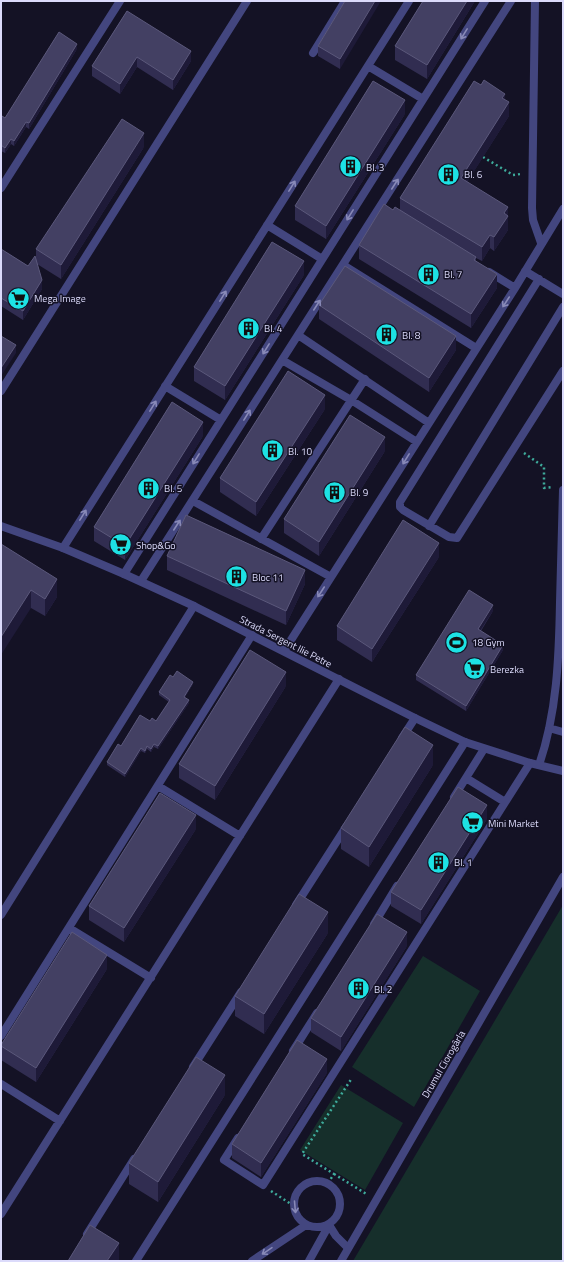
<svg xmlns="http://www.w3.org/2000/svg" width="564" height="1262" font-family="'Titillium Web',sans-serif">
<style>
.green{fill:#162f2b}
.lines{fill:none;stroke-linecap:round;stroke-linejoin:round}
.path{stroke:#3eab9b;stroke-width:2.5;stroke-dasharray:2 3;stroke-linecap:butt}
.service{stroke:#43467f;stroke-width:8}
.minor{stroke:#43467f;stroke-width:8}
.wall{fill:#312d51}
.shaded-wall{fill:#1e1a38}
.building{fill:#434063;stroke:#5b587b}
.oneway{stroke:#8889b7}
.labels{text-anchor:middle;stroke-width:3;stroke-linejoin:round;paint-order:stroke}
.poi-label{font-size:10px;fill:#dcdbfb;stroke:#141225;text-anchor:start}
.street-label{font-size:10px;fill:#dcdbfb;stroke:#141225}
</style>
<rect width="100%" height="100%" fill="#141225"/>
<path class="green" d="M563,905V1261H353Z
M423,956L480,991L414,1107L352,1067Z
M341,1085L403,1123L365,1190L300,1150Z"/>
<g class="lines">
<path class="path" d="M483,157L513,175L521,174
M524,453L544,467V488L553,487
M334,1174L368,1195
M328,1183L334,1174L302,1154L352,1078
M271,1191L294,1206"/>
<path class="service" d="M535,1L532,208L533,220L541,243
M313,53L345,1
M368,66L423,99
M1,188L120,1
M267,225L322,259
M343,265L476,348
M525,271L563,294
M489,272L515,288
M539,279L400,502V507L403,510L449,537L457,538L563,371
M298,335L429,423
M282,360L351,400L417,442
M165,386L221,420
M1,391L247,1
M193,501L331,577
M429,526L563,307
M261,539L365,379
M63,548L409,1
M124,574L485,1
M141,581L511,1
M284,651L515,288L563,209
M549,728L563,732
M402,738L415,718
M539,765C557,713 559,657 560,602C561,565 562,527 563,490
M466,778L505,802
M158,786L240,836
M454,797L484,749
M296,905L346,827
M1,915L194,606
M374,924L397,886
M69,928L151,978
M1,1036L252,635
M293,1051L317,1013
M193,1067L241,992
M1,1084L60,1121
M238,1138L224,1160L263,1185L530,763
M294 1204a23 23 0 1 1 46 0a23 23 0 1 1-46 0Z
M1,1214L339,679
M329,1225L336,1236L348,1248
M87,1234L134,1159
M136,1261L465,742
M252,1261L306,1225
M309,1261L329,1225"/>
<path class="minor" d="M1,526L63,548L124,574L194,606L415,718L465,742L530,763L563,771
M341,1261L563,877"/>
</g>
<path class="wall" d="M345,1L340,69L318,56V46Z
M423,1H475L427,79L395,60V46Z
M127,11L191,61L173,90L137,67L120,94L92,76V66Z
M77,49L29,129L26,127L14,146L11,144L5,153L1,151V118H5Z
M481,85L505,100L509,116L467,182L508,216V230L494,251L490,248L482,261L476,258V261L497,288L471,328L359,259V245L393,210L400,211V198Z
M405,114L326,239L295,220V206Z
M144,147L61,279L37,264L42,289L23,320L1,306V249L28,266L36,260V249Z
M304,275L225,400L194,381V367Z
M319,305L456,350L429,392L319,319Z
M325,409L256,516L220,492V478Z
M203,436L125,560L94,541V527Z
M385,451L319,556L284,533V519Z
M1,544L57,597L45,616L31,608Z
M167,556L305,584L286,625L167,570Z
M439,557L372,662L337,640V626Z
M493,611L481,631L503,650L466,711L416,680V675Z
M173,677L193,684L185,697L189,703L158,749L154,747L151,752L147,749L145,753L141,751L125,777L107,765V762L121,746L150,721H156L169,702L159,695V692Z
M286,686L215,800L179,778V764Z
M433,765L369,867L341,849V828Z
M487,819L421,924L391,906V892Z
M196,829L124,942L89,920V906Z
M328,933L264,1034L235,1016V996Z
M407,946L341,1051L311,1032V1018Z
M107,969L36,1082L1,1060V1045Z
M327,1073L261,1177L232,1158V1144Z
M225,1095L158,1202L129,1184V1163Z"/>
<path class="shaded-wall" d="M375,1H381L340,69V59Z
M467,1H475L427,79V65Z
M77,44V49L29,129V123Z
M191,51V61L173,90V80Z
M137,57V67L120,94V84Z
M505,94V108L502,98Z
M405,100V114L326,239V226Z
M509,102V116L461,192V178Z
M26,122V127L14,146V141Z
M144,133V147L61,279V265Z
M11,139V144L5,153V148Z
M508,207V230L494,251V237L504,213Z
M490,235V248L482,261V247Z
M304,261V275L225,400V386Z
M497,274V288L471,328V314Z
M42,280V289L23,320V311Z
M456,336V350L429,392V378Z
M16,345V353L1,376V368Z
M325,395V409L256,516V502Z
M203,422V436L125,560V546Z
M385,437V451L319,556V542Z
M439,543V557L372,662V649Z
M305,570V584L286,625V611Z
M57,579V597L45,616V599Z
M31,590V608L1,655V637Z
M493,605V611L478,634V629Z
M503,645V650L466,711V706Z
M286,672V686L215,800V786Z
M193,682V684L184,699V697Z
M189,700V703L158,749V746Z
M154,744V747L151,752V749Z
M433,745V765L369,867V847Z
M147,746V749L145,753V751Z
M141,748V751L125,777V774Z
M487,805V819L421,924V910Z
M196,815V829L124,942V928Z
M328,912V933L264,1034V1014Z
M407,932V946L341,1051V1037Z
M107,955V969L36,1082V1068Z
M327,1059V1073L261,1177V1163Z
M225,1075V1095L158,1202V1182Z
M119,1243V1261H107Z"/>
<path class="building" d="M345,1H375L340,59L318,46Z
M423,1H467L427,65L395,46Z
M127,11L191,51L173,80L137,57L120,84L92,66Z
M59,32L77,44L29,123L26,122L14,141L11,139L5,148L1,145V118L2,116L5,118Z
M484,80L505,94L502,98L509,102L461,178L508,207L504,213L508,216L494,237L490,235L482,247L400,198L474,81L481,85Z
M373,81L405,100L326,226L295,206Z
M122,119L144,133L61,265L36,249Z
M384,204L393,210L395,207L476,257L474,260L497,274L471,314L359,245Z
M272,242L304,261L225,386L194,367Z
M1,249L28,266L35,256L42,280L23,311L1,298Z
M345,266L456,336L429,378L319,305Z
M1,336L16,345L1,368Z
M288,371L325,395L256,502L220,478Z
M172,402L203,422L125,546L94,527Z
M350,415L385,437L319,542L284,519Z
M186,515L305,570L286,611L167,556Z
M403,520L439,543L372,649L337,626Z
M1,544L57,579L45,599L31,590L1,637Z
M469,590L493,605L478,629L503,645L466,706L416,675Z
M250,650L286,672L215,786L179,764Z
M177,671L193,682L184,697L189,700L158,746L154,744L151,749L147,746L145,751L141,748L125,774L107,762L118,744L121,746L140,715L150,721L152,718L156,721L170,700L159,692L170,675L173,677Z
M405,727L433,745L369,847L341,828Z
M458,787L487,805L421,910L391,892Z
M160,793L196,815L124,928L89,906Z
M299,894L328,912L264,1014L235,996Z
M377,914L407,932L341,1037L311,1018Z
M72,932L107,955L36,1068L1,1046V1045Z
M297,1040L327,1059L261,1163L232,1144Z
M196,1057L225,1075L158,1182L129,1163Z
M90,1225L119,1243L107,1261H68Z"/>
<defs><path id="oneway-shaft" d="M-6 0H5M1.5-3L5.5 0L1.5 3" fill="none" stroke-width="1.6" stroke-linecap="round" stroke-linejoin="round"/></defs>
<g class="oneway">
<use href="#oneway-shaft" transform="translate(464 34) rotate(122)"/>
<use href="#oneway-shaft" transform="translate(395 184) rotate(-57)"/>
<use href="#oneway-shaft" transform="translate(292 186) rotate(-58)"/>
<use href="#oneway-shaft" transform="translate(350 215) rotate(122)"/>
<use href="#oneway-shaft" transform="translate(223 296) rotate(-58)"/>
<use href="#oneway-shaft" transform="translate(506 302) rotate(123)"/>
<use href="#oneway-shaft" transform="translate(317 305) rotate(-57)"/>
<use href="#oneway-shaft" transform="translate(266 349) rotate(122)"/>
<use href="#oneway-shaft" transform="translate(153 406) rotate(-58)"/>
<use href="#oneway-shaft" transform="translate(247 415) rotate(-58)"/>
<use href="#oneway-shaft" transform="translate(196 459) rotate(122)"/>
<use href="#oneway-shaft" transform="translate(406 459) rotate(122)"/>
<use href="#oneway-shaft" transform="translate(83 515) rotate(-58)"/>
<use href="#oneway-shaft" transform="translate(177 525) rotate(-57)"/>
<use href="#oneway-shaft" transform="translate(321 592) rotate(123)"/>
<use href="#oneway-shaft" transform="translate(295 1207) rotate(85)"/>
<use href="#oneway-shaft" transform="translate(267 1251) rotate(146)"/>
</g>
<defs>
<symbol id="building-disc" viewBox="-11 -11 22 22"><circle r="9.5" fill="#1de2e4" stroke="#141225"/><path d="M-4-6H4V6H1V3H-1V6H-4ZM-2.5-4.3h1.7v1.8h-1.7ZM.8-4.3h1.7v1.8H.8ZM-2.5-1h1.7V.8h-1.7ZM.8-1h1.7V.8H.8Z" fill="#111"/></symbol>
<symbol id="supermarket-disc" viewBox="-11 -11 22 22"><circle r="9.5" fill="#1de2e4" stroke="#141225"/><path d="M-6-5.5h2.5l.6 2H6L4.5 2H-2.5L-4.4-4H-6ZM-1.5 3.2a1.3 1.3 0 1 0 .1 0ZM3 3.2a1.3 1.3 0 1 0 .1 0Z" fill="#111"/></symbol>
<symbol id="stadium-disc" viewBox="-11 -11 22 22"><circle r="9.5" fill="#1de2e4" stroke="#141225"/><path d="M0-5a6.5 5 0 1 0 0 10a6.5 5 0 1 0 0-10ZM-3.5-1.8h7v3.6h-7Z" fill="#111"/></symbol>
</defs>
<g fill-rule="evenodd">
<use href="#building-disc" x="338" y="154" width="25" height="25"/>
<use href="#building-disc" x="436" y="162" width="25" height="25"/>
<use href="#building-disc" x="416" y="262" width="25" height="25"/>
<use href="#supermarket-disc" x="6" y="286" width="25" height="25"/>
<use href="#building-disc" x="236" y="316" width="25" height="25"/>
<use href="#building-disc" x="374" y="322" width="25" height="25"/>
<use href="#building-disc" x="260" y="438" width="25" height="25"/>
<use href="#building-disc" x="136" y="476" width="25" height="25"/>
<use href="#building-disc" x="322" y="480" width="25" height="25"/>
<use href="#supermarket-disc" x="108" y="532" width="25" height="25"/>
<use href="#building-disc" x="224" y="564" width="25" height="25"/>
<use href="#stadium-disc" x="444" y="630" width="25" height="25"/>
<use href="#supermarket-disc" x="462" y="656" width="25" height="25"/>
<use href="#supermarket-disc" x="460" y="810" width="25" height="25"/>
<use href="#building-disc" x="426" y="850" width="25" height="25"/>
<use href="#building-disc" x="346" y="976" width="25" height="25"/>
</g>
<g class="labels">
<g class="poi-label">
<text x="366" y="171">Bl. 3</text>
<text x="464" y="178">Bl. 6</text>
<text x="444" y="278">Bl. 7</text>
<text x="34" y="302">Mega Image</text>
<text x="264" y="332">Bl. 4</text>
<text x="402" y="339">Bl. 8</text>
<text x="288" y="455">Bl. 10</text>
<text x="164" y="492">Bl. 5</text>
<text x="350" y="496">Bl. 9</text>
<text x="136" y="549">Shop&amp;Go</text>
<text x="252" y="581">Bloc 11</text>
<text x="472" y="646">18 Gym</text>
<text x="490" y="673">Berezka</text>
<text x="488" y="827">Mini Market</text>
<text x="454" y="866">Bl. 1</text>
<text x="374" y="993">Bl. 2</text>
</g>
<g class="street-label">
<text transform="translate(286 641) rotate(27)" y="4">Strada Sergent Ilie Petre</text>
<text transform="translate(443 1064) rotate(-60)" y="4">Drumul Ciorogârla</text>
</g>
</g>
<rect width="564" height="1262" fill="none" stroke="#dcdbfb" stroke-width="4"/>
</svg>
